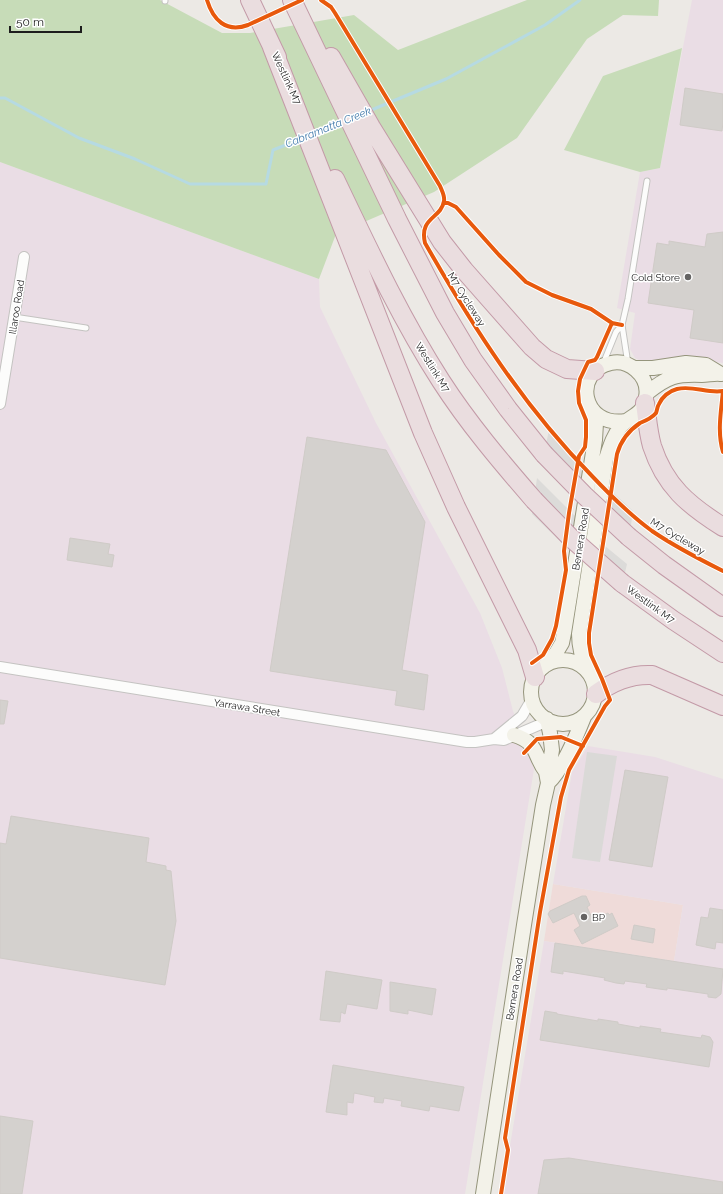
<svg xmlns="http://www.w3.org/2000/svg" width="723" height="1194" font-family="Raleway,sans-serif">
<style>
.commercial{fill:#efdbd9}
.industrial{fill:#eadde5}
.forest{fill:#c7dcb8}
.parking{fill:#dad9d7}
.pier{fill:#dcdbd9}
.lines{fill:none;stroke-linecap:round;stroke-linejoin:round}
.stream{stroke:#b6dae2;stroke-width:3}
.building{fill:#d4d1ce;stroke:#cfcbc7}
.service-casing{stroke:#c4c3c1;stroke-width:7}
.minor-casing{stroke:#c4c3c1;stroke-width:12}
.secondary-casing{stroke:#95957c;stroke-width:16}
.motorway-casing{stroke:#c39aa7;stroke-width:20}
.service{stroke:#fcfcfb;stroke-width:5}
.minor{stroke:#fcfcfb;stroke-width:10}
.secondary{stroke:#f3f2e9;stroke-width:14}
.motorway{stroke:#eadddf;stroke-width:18}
.motorway-bridge-casing{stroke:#c39aa7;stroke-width:20;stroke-linecap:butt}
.motorway-bridge{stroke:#eadddf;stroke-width:18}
.cycleway-casing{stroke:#fff;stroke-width:6}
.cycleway{stroke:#e8590c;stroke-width:4}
.poi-dot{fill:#656463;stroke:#fff;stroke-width:1.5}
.labels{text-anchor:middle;stroke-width:3;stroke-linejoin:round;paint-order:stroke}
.street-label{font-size:10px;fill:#1d1d1d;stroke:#fff}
.poi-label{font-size:10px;fill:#1d1d1d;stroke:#fff;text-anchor:end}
.water-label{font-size:11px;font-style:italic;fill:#417aab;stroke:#fff}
</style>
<rect width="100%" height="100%" fill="#ece9e5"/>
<path class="commercial" d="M553,884L683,905L674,961L544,941Z"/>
<path class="industrial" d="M692,0H723V363L692,359L641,361L635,358L630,349L635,313L617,308L640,172L660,168Z
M0,162L319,279L320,307L376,423L480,613L502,668L513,711L534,769L465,1194H0Z
M588,746L655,757L723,779V1194H502L544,941L674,961L683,905L553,884L572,772Z"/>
<path class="forest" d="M0,0H160L222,33H250L354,15L398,50L527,0H659L658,16L623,15L587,39L517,138L434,192L336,234L319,279L0,162Z
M682,48L660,168L640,172L564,150L603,76Z"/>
<path class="parking" d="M587,752L617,756L600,862L572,858Z"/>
<path class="pier" d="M337,12L423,155L419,157L333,14Z
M550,426L590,471L633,511L628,546L542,462Z
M537,478L605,546L627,564L620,594L565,546L532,514Z"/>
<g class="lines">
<path class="stream" d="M0,98H5L79,138L135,159L190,184H266L273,150L301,139
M369,111L446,79L545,25L580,0
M312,134L343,121"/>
</g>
<path class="building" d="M685,88L723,94V122L722,131L680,125Z
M723,232V343L690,338L694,310L648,303L657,243L669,245V241L705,247L707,234Z
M307,437L386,450L425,522L402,670L428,675L424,710L395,705L397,691L270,671Z
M70,538L110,544L108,554L114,555L112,567L67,560Z
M0,700L8,701L4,724H0Z
M625,770L668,777L652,867L609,860Z
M11,816L149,838L146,862L166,866V870L171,871L176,921L165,985L0,958V843L6,844Z
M582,896H586L590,905L587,907L593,920L608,913L609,915L612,913L618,926L582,944L574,930L580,926L574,913L553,923L548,914L550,911Z
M710,908L723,910V943L716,942L715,949L696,945L701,917L708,918Z
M634,925L655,929L653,943L631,939Z
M555,943L723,969L721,994L716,998L708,997V994L667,988V990L659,989L646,987L647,984L625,981L624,984L616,983L604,980L605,978L563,971V974L551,972Z
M326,971L382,980L377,1009L347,1004L345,1014L341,1012L340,1022L320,1020Z
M390,982L436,989L432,1015L408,1010V1014L390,1011Z
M545,1011L557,1013V1014L598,1021V1019L618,1022V1024L640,1028V1026L661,1029L660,1032L701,1038L702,1035L710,1037L713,1042L709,1067L540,1040Z
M333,1065L464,1087L459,1111L430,1106L429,1111L401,1106L402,1101L384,1098L383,1103L374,1102L375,1097L354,1093L353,1103L347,1102V1115L326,1112Z
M0,1116L33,1121L22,1194H0Z
M569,1158L723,1182V1194H538L544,1160Z"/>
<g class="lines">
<defs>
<path id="service" d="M165,1V0
M14,317L86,328
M603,364L616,332L622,325
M628,364L622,325L628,299L647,181"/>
<path id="minor" d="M0,404L24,257
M0,667L467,742H475L494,739L504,740L541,724L546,719
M494,739L522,716L532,699"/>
<path id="secondary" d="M634,368H653L686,363L706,365L719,373
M647,393C668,376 676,374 702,375C708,375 715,373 721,374
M531 692a32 32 0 1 1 64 0a32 32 0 1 1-64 0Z
M546,665L556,653L562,643L564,633L595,440L596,423L591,410
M588,671C582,659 579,648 579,634L606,459C610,447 613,436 621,426C631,415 644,415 646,397C648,387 644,377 636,370C629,364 620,361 611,363C572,371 581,428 626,421
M514,735C539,743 533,755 546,772
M548,783C563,769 576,737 584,717
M483,1194L524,925L543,805L548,783L546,772L551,756L552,750L550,733L547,719"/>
<path id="motorway" d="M250,0L277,57
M292,0L397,219L445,313L473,360L508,409L544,454
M272,47L423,433L456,507L527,650L535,677
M331,57L371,127L442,242L464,270L532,347L546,359L567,369L595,371
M335,179C368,248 400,317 441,381C468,423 501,462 534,500
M645,403C647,417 648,432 652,446C665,486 688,505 723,527
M629,537L664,565L723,607
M622,583L673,620L723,653
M596,694C613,681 630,674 652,675L723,706"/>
</defs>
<use href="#service" class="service-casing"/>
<use href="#minor" class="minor-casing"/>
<use href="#secondary" class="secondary-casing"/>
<use href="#motorway" class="motorway-casing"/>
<use href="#service" class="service"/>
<use href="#minor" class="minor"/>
<use href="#secondary" class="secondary"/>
<use href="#motorway" class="motorway"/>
<defs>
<path id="motorway-bridge" d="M544,454L584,495L629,537
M534,500L570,537L622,583"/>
</defs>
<use href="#motorway-bridge" class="motorway-bridge-casing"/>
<use href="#motorway-bridge" class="motorway-bridge"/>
<defs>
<path id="cycleway" d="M207,0C213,20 226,33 248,25L302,0
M321,0L331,7L335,13L440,186C442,191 445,196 444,201C441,219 419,217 425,243C473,327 524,407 592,476C610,495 630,515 652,531C674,546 699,559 723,571
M444,203H448L456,207L499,255L526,282L552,295L591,309L612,323L622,325
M723,391C721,412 717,432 723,452
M532,663L543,655L552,639L556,626L566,570L564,551L569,513L579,456L585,447L586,437V420L579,403L578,391L580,379L588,362L595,360L597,357L612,323
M524,753L537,739L561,737L583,746
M501,1194L508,1150L505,1138L540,912L561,797L569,770L605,706L610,700L602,679L591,655L589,643V633L617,454C621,440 628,431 640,423C645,421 652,418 656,413C657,411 657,407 659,404C662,397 669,391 677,389C693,385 708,394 723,391"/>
</defs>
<use href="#cycleway" class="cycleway-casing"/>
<use href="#cycleway" class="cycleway"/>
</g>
<g class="poi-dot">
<circle cx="688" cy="277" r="4"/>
<circle cx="584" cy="917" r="4"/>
</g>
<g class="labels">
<g class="street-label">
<text transform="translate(287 78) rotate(65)" y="4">Westlink M7</text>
<text transform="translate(467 299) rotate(58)" y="4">M7 Cycleway</text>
<text transform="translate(16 307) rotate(-81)" y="4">Illaroo Road</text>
<text transform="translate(433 367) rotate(58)" y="4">Westlink M7</text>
<text transform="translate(678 536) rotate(31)" y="4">M7 Cycleway</text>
<text transform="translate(580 539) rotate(-81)" y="4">Bernera Road</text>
<text transform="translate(651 604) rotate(36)" y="4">Westlink M7</text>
<text transform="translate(247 707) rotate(9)" y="4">Yarrawa Street</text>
<text transform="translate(514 989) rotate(-81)" y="4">Bernera Road</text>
</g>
<g class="poi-label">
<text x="680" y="281">Cold Store</text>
<text x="592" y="921" text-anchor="start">BP</text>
</g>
<g class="water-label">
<text transform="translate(328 127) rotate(-22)" y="4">Cabramatta Creek</text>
</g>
</g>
<path d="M10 26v6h71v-6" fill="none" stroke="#1d1d1d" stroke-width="2"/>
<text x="16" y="26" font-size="12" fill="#1d1d1d" stroke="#ffffff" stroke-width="3" paint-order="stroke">50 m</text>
</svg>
